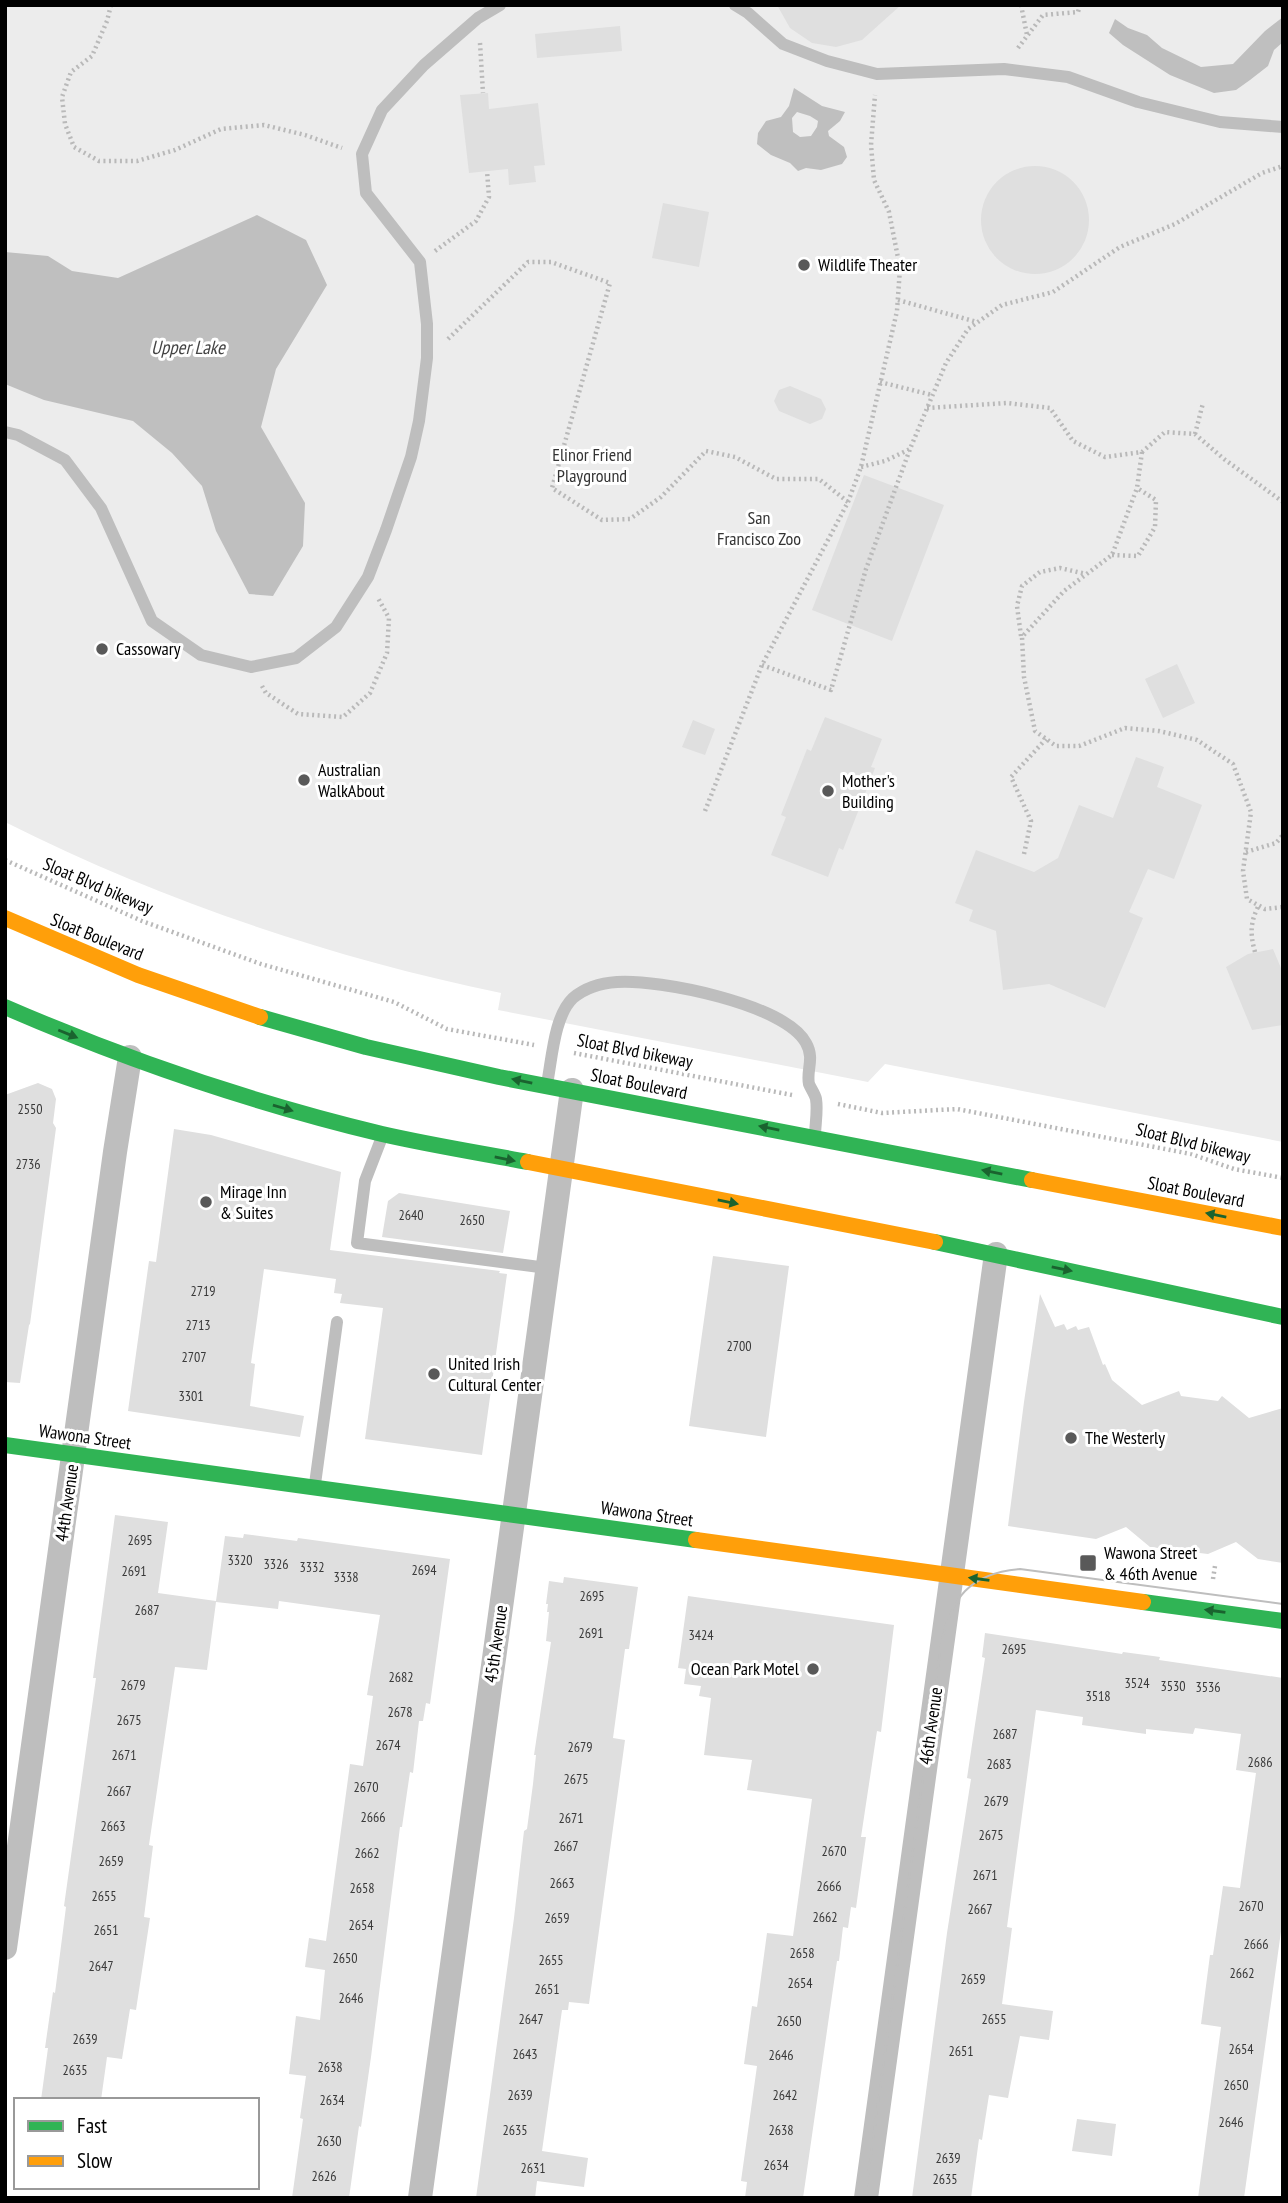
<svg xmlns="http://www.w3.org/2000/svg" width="1288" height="2203" font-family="'PT Sans Narrow',sans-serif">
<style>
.green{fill:#ececec}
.water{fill:#bfbfbf;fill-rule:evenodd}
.building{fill:#dfdfdf}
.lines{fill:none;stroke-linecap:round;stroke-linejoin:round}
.path{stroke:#b9b9b9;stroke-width:4.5;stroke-dasharray:2 3.5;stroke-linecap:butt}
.lane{stroke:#bebebe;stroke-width:12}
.street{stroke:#bebebe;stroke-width:24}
.fast{stroke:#30b455;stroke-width:16}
.slow{stroke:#ff9f0a;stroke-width:16}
.tram{stroke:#bebebe;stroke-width:2}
.oneway{fill:#1a632f}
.poi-dot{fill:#595959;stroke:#fff;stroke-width:2.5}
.labels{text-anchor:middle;stroke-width:6;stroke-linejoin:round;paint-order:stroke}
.number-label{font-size:14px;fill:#383838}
.poi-label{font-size:18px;fill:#000;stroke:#fff;text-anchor:start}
.park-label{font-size:18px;fill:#333;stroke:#fff}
.street-label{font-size:18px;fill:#000;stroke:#fff}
.water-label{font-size:19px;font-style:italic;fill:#444;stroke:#fff}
</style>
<rect width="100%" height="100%" fill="#fff"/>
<path class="green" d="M5,5H1283V1142L885,1064L868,1082L498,1010L501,993C329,957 162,901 5,822Z"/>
<path class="water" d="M1283,17V42L1274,50L1268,66L1250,80L1236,90L1214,93L1170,75L1123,45L1109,33L1115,19L1128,28L1147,35L1162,48L1201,67L1233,64L1265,31Z
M794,88L822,106L845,112L840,121L828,131L829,136L844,147L847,157L842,164L821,170L806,168L798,171L790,163L771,155L757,144L758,133L766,121L781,117L789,106ZM797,112L810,116L818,121L817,127L811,136L800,137L793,132L792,118Z
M257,215L306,240L327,285L276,369L261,427L305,503L303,546L273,596L249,594L216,531L202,486L172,453L133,421L44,400L5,384V252L48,256L72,271L118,278Z"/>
<path class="building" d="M777,5H901L862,40L836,47L812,43L790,28Z
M620,26L622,51L537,58L535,34Z
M488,93L489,109L538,103L545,165L534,166L536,182L509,185L508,169L469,173L460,95Z
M981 220a54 54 0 1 1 108 0a54 54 0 1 1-108 0Z
M663,203L709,212L699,267L652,258Z
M790,386L821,399L826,409L822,419L810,424L779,411L774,401L779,390Z
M864,475L944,505L892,641L812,610Z
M1177,664L1195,703L1163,718L1145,679Z
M825,717L882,739L871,767L875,768L843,850L839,848L828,877L771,855L786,817L781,815L807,749L811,751Z
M693,720L715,729L705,755L682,747Z
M1136,757L1164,767L1157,787L1202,805L1174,879L1148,869L1129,912L1143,918L1105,1008L1049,984L1003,990L996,931L969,921L973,910L955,903L976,850L1034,872L1058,858L1079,805L1113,818Z
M1273,949L1283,973V1025L1252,1030L1226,967L1248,954Z
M38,1083L52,1089L56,1099L53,1123L56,1128L30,1324L29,1325L20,1383L5,1382V1095Z
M174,1129L211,1135L341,1172L330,1250L500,1271L499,1273L507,1274L482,1455L365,1439L383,1308L340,1303L342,1294L334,1293L336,1279L264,1269L251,1363L255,1364L250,1406L304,1416L300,1437L128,1411L149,1261L156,1262Z
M399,1193L510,1211L503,1253L382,1237L388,1201Z
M713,1256L789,1266L766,1437L689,1426Z
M1040,1294L1055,1327L1064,1324L1067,1330L1076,1326L1078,1330L1089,1327L1103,1365L1105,1364L1112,1380L1142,1405L1179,1391L1181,1396L1218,1401L1222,1396L1249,1418L1283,1408V1563L1258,1559L1236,1542L1208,1554L1150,1547L1126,1527L1096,1539L1008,1526L1024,1402Z
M115,1515L168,1522L158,1593L216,1601L225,1536L243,1538L244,1534L297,1541L298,1538L450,1559L430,1704L426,1703L423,1721H419L413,1773L410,1772L402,1827H400L371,2057L361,2127L359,2126L349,2198H292L303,2119L300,2118L306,2076L289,2074L296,2016L320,2020L325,1970L305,1967L309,1938L326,1941L350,1764L363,1766L373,1696L367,1695L380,1615L279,1601L278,1609L216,1602L207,1670L175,1667L149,1845L153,1846L144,1917L150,1918L136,2010L130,2009L122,2059L107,2057L101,2100H41L48,2048H45L53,1992L55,1993L66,1907L64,1906L96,1678H93Z
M564,1577L638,1587L629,1649H625L613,1738L625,1740L589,2004L569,2002L568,2010H562L542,2151L588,2158L584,2187L537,2181L535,2198H476L514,1918L522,1848L524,1831L527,1829L533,1784L536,1755H534L551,1642L546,1641L549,1612H547L548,1604H546L549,1581L563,1583Z
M688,1596L894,1625L881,1732L877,1731L861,1837H866L856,1908L851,1907L848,1928L843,1927L839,1961H837L803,2198H745L747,2182L741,2181L757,2066L744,2064L752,2006L757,2007L767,1933L793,1936L812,1799L747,1790L752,1760L704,1755L711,1698L699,1696L701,1686L684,1684L686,1669L678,1668Z
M985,1633L1122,1654L1123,1652L1153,1656L1160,1657L1159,1660L1283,1678V1917L1244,2198H1198L1221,2027L1201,2024L1210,1955H1213L1223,1886L1240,1888L1256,1773L1236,1770L1241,1734L1195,1728L1193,1734L1146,1729V1734L1082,1725L1083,1717L1036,1710L1007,1927L1012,1928L1002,2004L1053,2011L1049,2040L1020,2036L1008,2098L989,2095L982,2140L979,2139L971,2198H912L947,1933L971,1779L967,1778L985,1658L982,1657Z
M1077,2119L1116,2124L1112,2156L1072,2151Z"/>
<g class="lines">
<path class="path" d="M111,5L107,21L92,56L71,72L62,97L65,124L74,147L99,161H137L175,150L221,129L264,125L305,135L342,148
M1021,5L1027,35
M480,43L483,93
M1018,48L1043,15L1078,12L1080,5
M435,251L476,221L489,197L487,171
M898,300L977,322
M448,339L528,262H551L610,283L552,488L602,520L630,519L661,497L706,451L735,457L776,479H819L848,502
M880,382L932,395
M927,408L1007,403L1050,408L1073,441L1105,457L1142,452L1165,432L1195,434L1224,459L1283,502
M1195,434L1203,403
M1142,452L1137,488L1112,555L1064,591L1022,637L1024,677L1035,731L1056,746H1079L1125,728L1159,731L1197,740L1233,764L1251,812L1243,871L1247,899L1265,909L1283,907
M861,467L885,461L910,449L946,363L968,329L1002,305L1053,292L1120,247L1175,224L1262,173L1283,166
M1112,555L1138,556L1155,527L1156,500L1137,488
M1021,636L1017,606L1022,586L1040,572L1060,568L1086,574
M762,665L831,690L866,569L910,449
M262,686L266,693L298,714L343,717L370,693L387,653L389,618L378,598
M705,811L762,665L848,502L861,467L897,311L900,268L889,212L874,180L871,145L875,95
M1246,852L1276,843L1283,835
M1024,854L1031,821L1011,777L1046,739
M5,860L142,921L261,964L394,1002L447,1029L534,1045
M1255,952C1250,934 1250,922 1259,905
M574,1053L792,1095
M838,1104L882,1113L957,1109L1191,1154L1234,1169L1283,1178
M1213,1579L1215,1566"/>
<path class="lane" d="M735,5L748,13L783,44L827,61L877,74L1004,69L1068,77L1138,102L1220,122L1283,127
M5,432L18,435L65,460L101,508L152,621L201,655L251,667L296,658L336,627L368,577L386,530L411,457L419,421L427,358V324L420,262L366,193L362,154L382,110L424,65L478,18L500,5
M547,1084C552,1059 554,1016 573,998C585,988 601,983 617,982C659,979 785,1004 806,1043C815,1059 806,1070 809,1084C811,1089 815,1094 816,1099C818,1111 815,1125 815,1137
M382,1137L365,1181L357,1243L547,1268
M315,1484L337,1322"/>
<path class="street" d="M5,1948L115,1152L130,1057
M420,2198L572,1090
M866,2198L996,1254"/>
<path class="fast" d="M5,1007C127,1060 253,1103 382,1134C430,1145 480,1153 528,1162
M260,1017L366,1047L499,1077L1032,1180
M935,1242L1283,1317
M5,1445L696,1540
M1143,1602L1283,1621"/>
<path class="slow" d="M5,918L138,975L260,1017
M528,1162L935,1242
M1032,1180L1283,1228
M696,1540L1143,1602"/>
<path class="tram" d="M865,2198L941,1646C950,1598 970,1573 1020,1569L1283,1604"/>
</g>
<defs><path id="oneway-solid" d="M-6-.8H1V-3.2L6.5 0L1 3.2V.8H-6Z" transform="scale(1.75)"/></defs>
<g class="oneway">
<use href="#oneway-solid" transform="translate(68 1034) rotate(22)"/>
<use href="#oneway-solid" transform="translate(522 1081) rotate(-168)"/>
<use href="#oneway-solid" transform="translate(283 1108) rotate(16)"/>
<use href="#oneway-solid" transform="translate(769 1128) rotate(-169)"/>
<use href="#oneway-solid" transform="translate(505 1159) rotate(11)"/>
<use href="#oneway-solid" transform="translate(992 1172) rotate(-169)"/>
<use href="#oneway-solid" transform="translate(728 1202) rotate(11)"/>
<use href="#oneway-solid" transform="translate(1216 1215) rotate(-169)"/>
<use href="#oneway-solid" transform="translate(1062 1269) rotate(12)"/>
<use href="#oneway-solid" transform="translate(979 1579) rotate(-172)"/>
<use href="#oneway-solid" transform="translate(1215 1611) rotate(-172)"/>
</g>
<g class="poi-dot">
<circle cx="804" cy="265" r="7"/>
<circle cx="102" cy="649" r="7"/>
<circle cx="304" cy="780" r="7"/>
<circle cx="828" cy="791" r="7"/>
<circle cx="206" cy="1202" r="7"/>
<circle cx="434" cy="1374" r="7"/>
<circle cx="1071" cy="1438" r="7"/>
<rect x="1079" y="1554" width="18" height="18" rx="3.5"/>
<circle cx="813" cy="1669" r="7"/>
</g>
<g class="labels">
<g class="number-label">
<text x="30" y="1114">2550</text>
<text x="28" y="1169">2736</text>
<text x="411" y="1220">2640</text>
<text x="472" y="1225">2650</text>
<text x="203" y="1296">2719</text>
<text x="198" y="1330">2713</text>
<text x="739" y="1351">2700</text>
<text x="194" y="1362">2707</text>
<text x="191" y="1401">3301</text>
<text x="140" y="1545">2695</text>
<text x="240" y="1565">3320</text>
<text x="276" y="1569">3326</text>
<text x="312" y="1572">3332</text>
<text x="424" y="1575">2694</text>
<text x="134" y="1576">2691</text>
<text x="346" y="1582">3338</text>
<text x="592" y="1601">2695</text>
<text x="147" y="1615">2687</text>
<text x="591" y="1638">2691</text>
<text x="701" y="1640">3424</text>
<text x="1014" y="1654">2695</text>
<text x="401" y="1682">2682</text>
<text x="1137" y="1688">3524</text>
<text x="133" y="1690">2679</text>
<text x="1173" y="1691">3530</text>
<text x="1208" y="1692">3536</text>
<text x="1098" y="1701">3518</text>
<text x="400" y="1717">2678</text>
<text x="129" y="1725">2675</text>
<text x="1005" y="1739">2687</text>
<text x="388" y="1750">2674</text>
<text x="580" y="1752">2679</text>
<text x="124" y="1760">2671</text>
<text x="1260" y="1767">2686</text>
<text x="999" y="1769">2683</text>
<text x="576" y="1784">2675</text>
<text x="366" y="1792">2670</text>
<text x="119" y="1796">2667</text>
<text x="996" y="1806">2679</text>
<text x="373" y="1822">2666</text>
<text x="571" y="1823">2671</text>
<text x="113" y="1831">2663</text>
<text x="991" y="1840">2675</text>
<text x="566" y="1851">2667</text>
<text x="834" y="1856">2670</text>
<text x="367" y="1858">2662</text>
<text x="111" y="1866">2659</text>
<text x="985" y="1880">2671</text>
<text x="562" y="1888">2663</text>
<text x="829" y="1891">2666</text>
<text x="362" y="1893">2658</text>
<text x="104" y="1901">2655</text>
<text x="1251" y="1911">2670</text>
<text x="980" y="1914">2667</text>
<text x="825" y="1922">2662</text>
<text x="557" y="1923">2659</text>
<text x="361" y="1930">2654</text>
<text x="106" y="1935">2651</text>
<text x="1256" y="1949">2666</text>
<text x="802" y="1958">2658</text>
<text x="345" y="1963">2650</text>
<text x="551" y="1965">2655</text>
<text x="101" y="1971">2647</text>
<text x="1242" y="1978">2662</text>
<text x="973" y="1984">2659</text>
<text x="800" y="1988">2654</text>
<text x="547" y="1994">2651</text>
<text x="351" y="2003">2646</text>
<text x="531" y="2024">2647</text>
<text x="994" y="2024">2655</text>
<text x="789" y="2026">2650</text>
<text x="85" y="2044">2639</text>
<text x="1241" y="2054">2654</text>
<text x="961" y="2056">2651</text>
<text x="525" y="2059">2643</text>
<text x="781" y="2060">2646</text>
<text x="330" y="2072">2638</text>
<text x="75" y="2075">2635</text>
<text x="1236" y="2090">2650</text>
<text x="520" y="2100">2639</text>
<text x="785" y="2100">2642</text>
<text x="332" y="2105">2634</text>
<text x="1231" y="2127">2646</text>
<text x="515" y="2135">2635</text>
<text x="781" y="2135">2638</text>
<text x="329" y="2146">2630</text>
<text x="948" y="2163">2639</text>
<text x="776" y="2170">2634</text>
<text x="533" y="2173">2631</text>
<text x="324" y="2181">2626</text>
<text x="945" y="2184">2635</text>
</g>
<g class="poi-label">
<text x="818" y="271">Wildlife Theater</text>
<text x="116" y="655">Cassowary</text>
<text x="318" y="776">Australian<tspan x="318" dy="21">WalkAbout</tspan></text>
<text x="842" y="787">Mother's<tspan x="842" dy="21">Building</tspan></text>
<text x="220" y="1198">Mirage Inn<tspan x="220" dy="21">&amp; Suites</tspan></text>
<text x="448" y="1370">United Irish<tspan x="448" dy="21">Cultural Center</tspan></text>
<text x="1085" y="1444">The Westerly</text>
<text x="1104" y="1559">Wawona Street<tspan x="1104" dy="21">&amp; 46th Avenue</tspan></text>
<text x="799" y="1675" text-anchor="end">Ocean Park Motel</text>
</g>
<g class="park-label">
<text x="592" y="461">Elinor Friend<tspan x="592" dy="21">Playground</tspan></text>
<text x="759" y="524">San<tspan x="759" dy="21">Francisco Zoo</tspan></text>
</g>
<g class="street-label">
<text transform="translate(98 886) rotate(23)" y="6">Sloat Blvd bikeway</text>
<text transform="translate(97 937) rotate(22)" y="6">Sloat Boulevard</text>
<text transform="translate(635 1051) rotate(11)" y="6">Sloat Blvd bikeway</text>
<text transform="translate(639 1084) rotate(11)" y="6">Sloat Boulevard</text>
<text transform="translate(1193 1143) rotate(14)" y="6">Sloat Blvd bikeway</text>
<text transform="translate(1196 1192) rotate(11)" y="6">Sloat Boulevard</text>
<text transform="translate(85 1437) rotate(8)" y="6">Wawona Street</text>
<text transform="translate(67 1503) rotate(-82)" y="6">44th Avenue</text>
<text transform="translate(647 1514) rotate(8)" y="6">Wawona Street</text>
<text transform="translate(496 1644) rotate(-82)" y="6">45th Avenue</text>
<text transform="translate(931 1726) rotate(-82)" y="6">46th Avenue</text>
</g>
<g class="water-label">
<text x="188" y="354">Upper Lake</text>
</g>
</g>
<rect width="1288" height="2203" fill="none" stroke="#000000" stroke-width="14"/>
<rect x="14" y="2098" width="245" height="91" fill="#ffffff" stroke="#999999" stroke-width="2"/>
<rect x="28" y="2121" width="35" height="10" fill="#30b455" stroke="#999999" stroke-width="2"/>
<text x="77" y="2133" font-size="21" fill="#000000">Fast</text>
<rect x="28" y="2156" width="35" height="10" fill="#ff9f0a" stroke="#999999" stroke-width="2"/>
<text x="77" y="2168" font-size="21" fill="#000000">Slow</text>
</svg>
